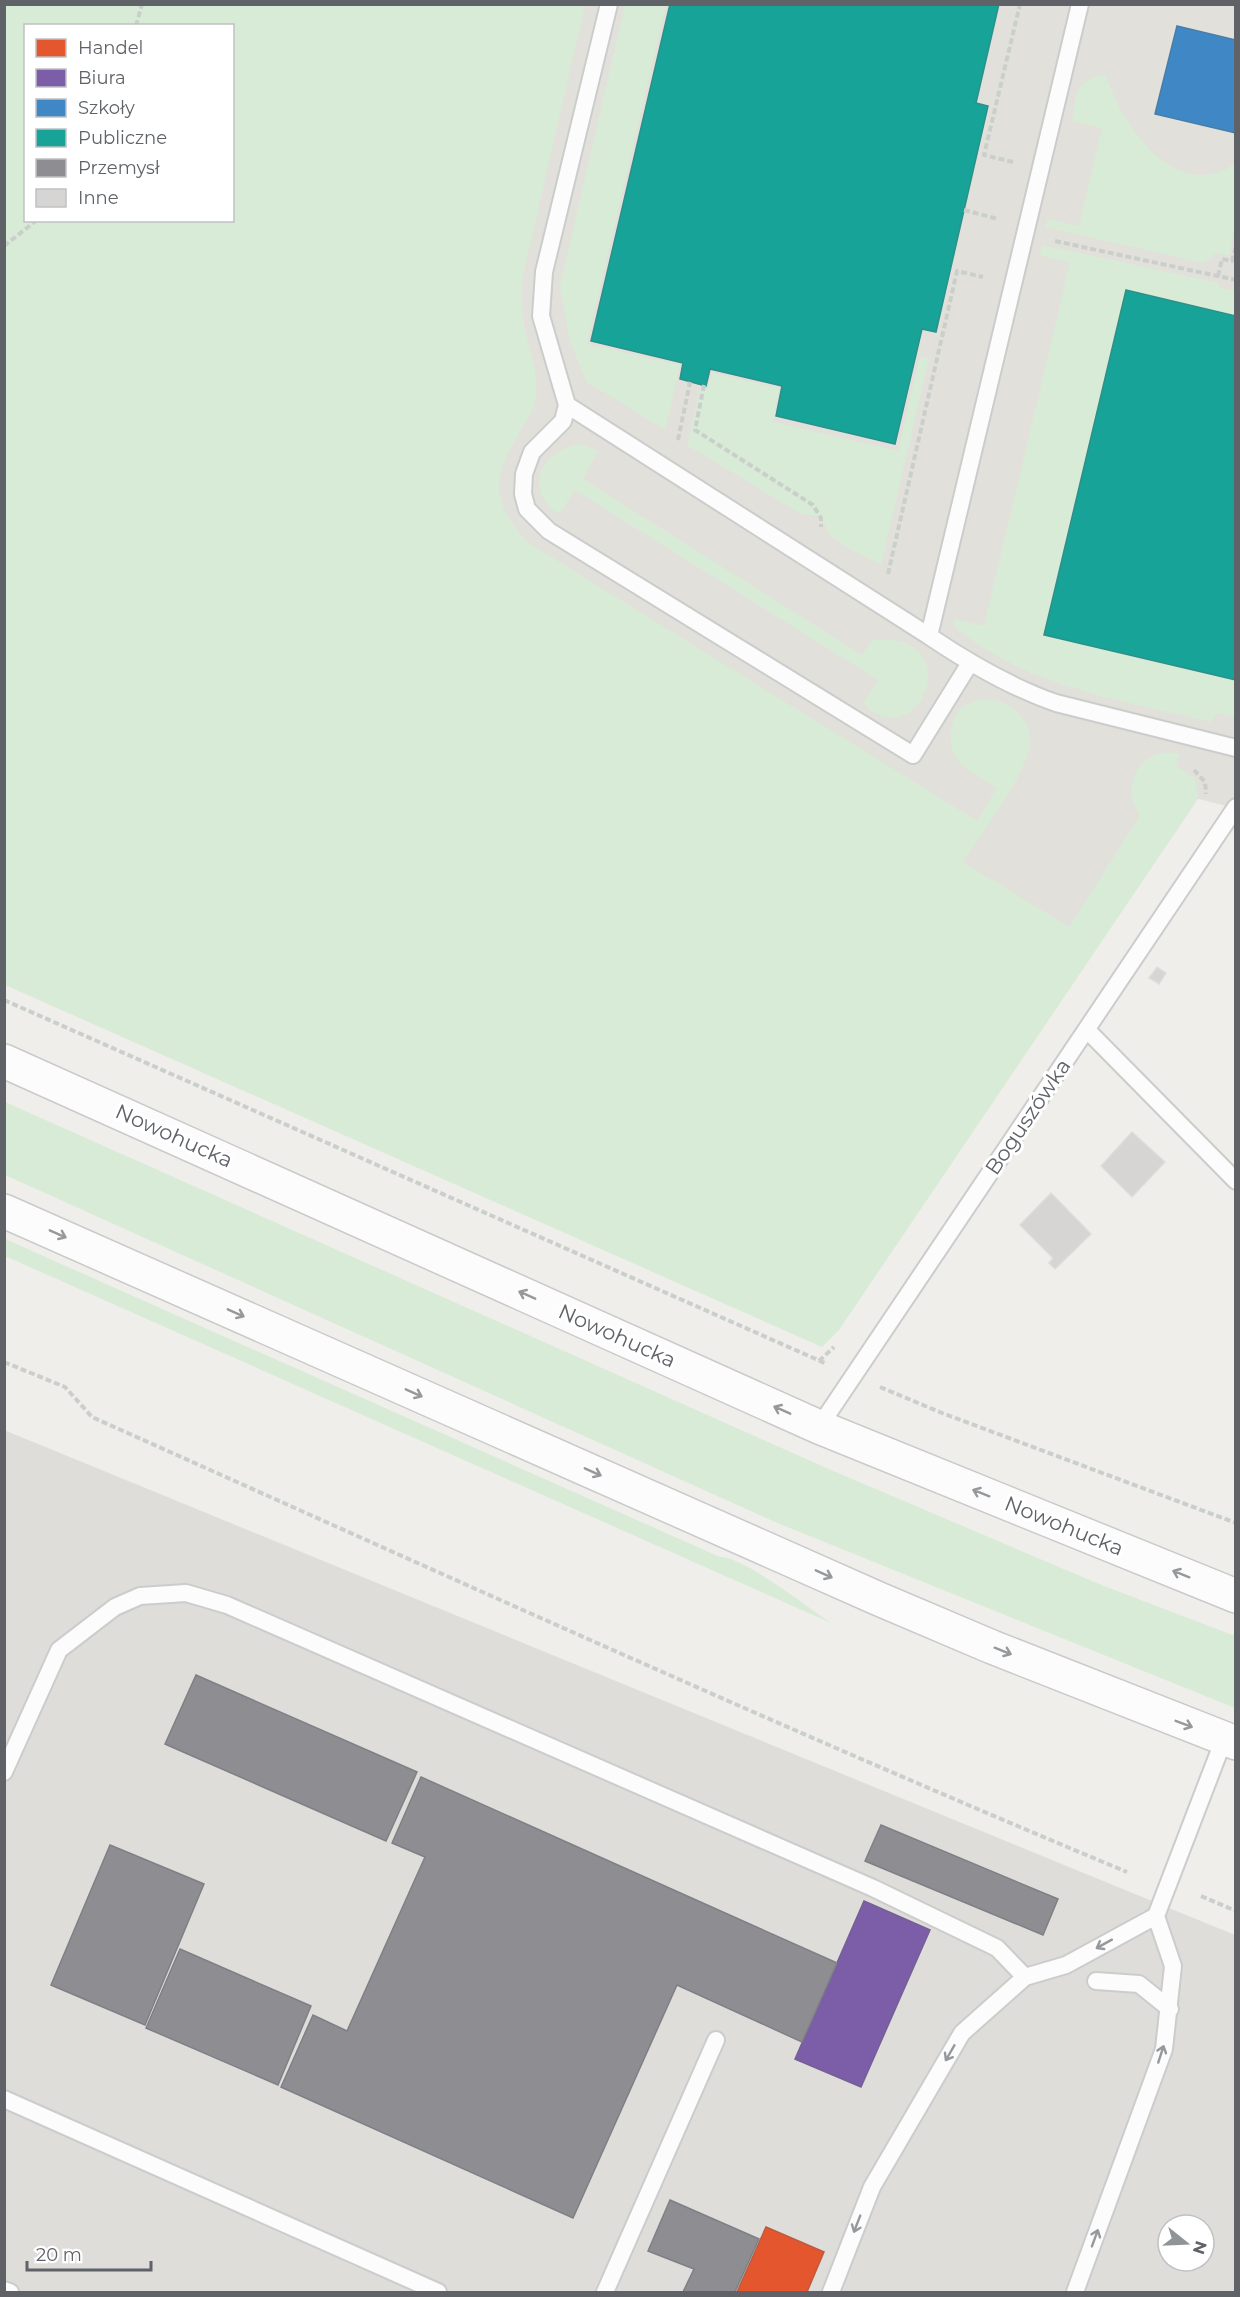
<svg xmlns="http://www.w3.org/2000/svg" width="1240" height="2297" font-family="Montserrat,sans-serif">
<style>
.industrial{fill:#dfddda;fill-rule:evenodd}
.education{fill:#e2e0da}
.green{fill:#d8ebd6;fill-rule:evenodd}
.shops{fill:#e4572e;stroke:#bc5b3f;stroke-width:1.5}
.offices{fill:#7b5ea7;stroke:#736094;stroke-width:1.5}
.schools{fill:#3f88c5;stroke:#497da9;stroke-width:1.5}
.public{fill:#17a398;stroke:#2d908a;stroke-width:1.5}
.industry{fill:#8d8d92;stroke:#7f8085;stroke-width:1.5}
.building{fill:#d6d5d3;stroke:#deddd9;stroke-width:1.5}
.lines{fill:none;stroke-linecap:round;stroke-linejoin:round}
.service-casing{stroke:#cbcccc;stroke-width:20}
.secondary-casing{stroke:#cacacb;stroke-width:36}
.path{stroke:#cacfcc;stroke-width:4;stroke-dasharray:6 3;stroke-linecap:butt}
.service{stroke:#fdfcfc;stroke-width:16}
.secondary{stroke:#fdfcfc;stroke-width:33}
.oneway{stroke:#96999c}
.labels{text-anchor:middle;stroke-width:6;stroke-linejoin:round;paint-order:stroke}
.street-label{font-size:21px;fill:#5f6368;stroke:#fff}
</style>
<rect width="100%" height="100%" fill="#efeeea"/>
<path class="industrial" d="M4,1430L1235,1935V2292H5ZM1168,2225H1204V2261H1168Z"/>
<path class="education" d="M575,5H1235V808L1179,794L1069,928L440,544Z"/>
<path class="green" d="M4,5H585L522,280C522,298 522,314 525,331C530,352 538,372 536,394C535,408 527,420 520,431C492,478 490,500 527,542L977,821L997,788C984,779 967,772 957,759C951,751 950,742 951,733C955,680 1031,694 1030,742C1029,772 980,834 963,862L1069,927L1140,816C1119,784 1141,745 1180,754L1176,766L1195,778L1198,799L839,1330L822,1347L5,985ZM26,26H232V220H26Z
M625,5H666L587,344L680,365L665,430L586,381L569,338L560,286Z
M1098,75L1106,76C1119,115 1155,175 1202,175C1216,174 1226,172 1235,162V225L1229,256L1216,253L1204,263L1045,227L1048,219L1079,226L1102,128L1072,121C1077,95 1072,86 1098,75Z
M1042,245L1219,283L1220,288L1235,291V316L1126,290L1044,634L1235,680V717L1217,713L1211,722C1123,700 1025,687 954,626V619L984,626L1070,263L1040,255Z
M920,356L929,358L881,565C866,556 844,548 832,536C818,521 832,516 801,514L687,445L701,386L708,388L712,373L779,388L773,422L898,451Z
M578,444L598,450L583,479L862,655L872,640C960,632 929,731 882,716C874,713 868,710 864,702L878,680L575,490L559,514C523,491 540,452 578,444Z
M5,1102L831,1470L1099,1584L1235,1636V1708L775,1522L5,1175Z
M5,1239L720,1557C741,1555 810,1609 831,1623L5,1256Z"/>
<path class="shops" d="M766,2227L824,2252L807,2292H737Z"/>
<path class="offices" d="M864,1901L930,1930L861,2087L795,2059Z"/>
<path class="schools" d="M1177,26L1236,40V133L1155,114Z"/>
<path class="public" d="M670,4H999L976,103L988,106L936,332L922,329L895,444L776,416L782,386L710,369L706,386L680,379L683,363L591,341Z
M1126,290L1236,316V680L1044,635Z"/>
<path class="industry" d="M196,1675L417,1772L386,1841L165,1744Z
M421,1777L837,1963L802,2042L677,1985L573,2218L281,2087L313,2015L347,2031L425,1857L392,1843Z
M881,1825L1058,1899L1043,1935L865,1861Z
M110,1845L204,1884L145,2025L51,1985Z
M180,1949L311,2006L278,2085L146,2028Z
M670,2200L759,2239L735,2292H683L694,2269L648,2251Z"/>
<path class="building" d="M1157,967L1166,973L1159,984L1149,978Z
M1132,1132L1165,1162L1132,1197L1101,1166Z
M1051,1193L1091,1234L1055,1269L1049,1263L1053,1258L1020,1225Z"/>
<g class="lines">
<defs>
<path id="service" d="M609,4L544,272L541,316L567,405L563,421L532,452L524,474L523,494L527,509L549,531L913,755L970,663
M1080,4L929,636C969,663 1010,687 1056,703L1236,748
M567,405L929,636
M1087,1030L1236,1181
M819,1427L1236,807
M4,1772L59,1650L115,1607L140,1596L186,1593L227,1605L873,1888L997,1948L1025,1977
M1096,1981L1139,1984L1170,2009
M4,2099L438,2292
M4,2290L10,2292
M605,2292L716,2040
M831,2292L872,2187L962,2033L1025,1977L1066,1965L1156,1916
M1075,2292L1164,2049L1173,1966L1156,1916L1224,1739"/>
<path id="secondary" d="M4,1061L819,1427L1236,1596
M4,1211L879,1599L992,1647L1236,1743"/>
</defs>
<use href="#service" class="service-casing"/>
<use href="#secondary" class="secondary-casing"/>
<path class="path" d="M136,26L142,4
M1013,162L984,155L1020,4
M964,210L998,219
M1055,241L1236,280
M4,246L37,220
M1218,276L1222,259L1232,261L1236,246
M704,385L695,430L813,505L821,518V527
M678,440L690,382
M888,574L957,271L983,277
M1194,770L1205,782L1206,794
M4,1000L827,1364
M819,1361L834,1347
M4,1362L65,1387L92,1417C436,1571 779,1727 1127,1872
M880,1387L942,1413L1236,1523
M1201,1896L1236,1911"/>
<use href="#service" class="service"/>
<use href="#secondary" class="secondary"/>
</g>
<defs><path id="oneway-shaft" d="M-6 0H5M1.5-3L5.5 0L1.5 3" fill="none" stroke-width="1.6" stroke-linecap="round" stroke-linejoin="round" transform="scale(1.5)"/></defs>
<g class="oneway">
<use href="#oneway-shaft" transform="translate(58 1234) rotate(24)"/>
<use href="#oneway-shaft" transform="translate(527 1295) rotate(-156)"/>
<use href="#oneway-shaft" transform="translate(236 1313) rotate(24)"/>
<use href="#oneway-shaft" transform="translate(414 1393) rotate(24)"/>
<use href="#oneway-shaft" transform="translate(782 1410) rotate(-156)"/>
<use href="#oneway-shaft" transform="translate(593 1472) rotate(24)"/>
<use href="#oneway-shaft" transform="translate(981 1493) rotate(-158)"/>
<use href="#oneway-shaft" transform="translate(824 1574) rotate(24)"/>
<use href="#oneway-shaft" transform="translate(1181 1574) rotate(-158)"/>
<use href="#oneway-shaft" transform="translate(1003 1651) rotate(22)"/>
<use href="#oneway-shaft" transform="translate(1184 1724) rotate(21)"/>
<use href="#oneway-shaft" transform="translate(1104 1944) rotate(151)"/>
<use href="#oneway-shaft" transform="translate(950 2053) rotate(120)"/>
<use href="#oneway-shaft" transform="translate(1161 2054) rotate(-72)"/>
<use href="#oneway-shaft" transform="translate(857 2224) rotate(111)"/>
<use href="#oneway-shaft" transform="translate(1095 2238) rotate(-70)"/>
</g>
<g class="labels">
<g class="street-label">
<text transform="translate(1028 1117) rotate(-56)" y="7">Boguszówka</text>
<text transform="translate(174 1136) rotate(24)" y="7">Nowohucka</text>
<text transform="translate(617 1336) rotate(24)" y="7">Nowohucka</text>
<text transform="translate(1064 1526) rotate(22)" y="7">Nowohucka</text>
</g>
</g>
<rect width="1240" height="2297" fill="none" stroke="#5f6368" stroke-width="12"/>
<rect x="24" y="24" width="210" height="198" fill="#ffffff" stroke="#bfc1c3" stroke-width="1.5"/>
<rect x="36" y="39" width="30" height="18" fill="#e4572e" stroke="#bfc1c3" stroke-width="1.5"/>
<text x="78" y="54" font-size="18" fill="#5f6368">Handel</text>
<rect x="36" y="69" width="30" height="18" fill="#7b5ea7" stroke="#bfc1c3" stroke-width="1.5"/>
<text x="78" y="84" font-size="18" fill="#5f6368">Biura</text>
<rect x="36" y="99" width="30" height="18" fill="#3f88c5" stroke="#bfc1c3" stroke-width="1.5"/>
<text x="78" y="114" font-size="18" fill="#5f6368">Szkoły</text>
<rect x="36" y="129" width="30" height="18" fill="#17a398" stroke="#bfc1c3" stroke-width="1.5"/>
<text x="78" y="144" font-size="18" fill="#5f6368">Publiczne</text>
<rect x="36" y="159" width="30" height="18" fill="#8d8d92" stroke="#bfc1c3" stroke-width="1.5"/>
<text x="78" y="174" font-size="18" fill="#5f6368">Przemysł</text>
<rect x="36" y="189" width="30" height="18" fill="#d6d5d3" stroke="#bfc1c3" stroke-width="1.5"/>
<text x="78" y="204" font-size="18" fill="#5f6368">Inne</text>
<g transform="translate(1186 2243) rotate(108)"><circle r="28" fill="#ffffff" stroke="#bfc1c3" stroke-width="1.5"/>
<path d="M0-4.5L10 22L0 15L-10 22Z" fill="#919496"/>
<text y="-9" font-size="16" font-weight="bold" text-anchor="middle" fill="#5f6368">N</text>
</g>
<path d="M27 2261v9h124v-9" fill="none" stroke="#5f6368" stroke-width="3"/>
<text x="36" y="2261" font-size="18" fill="#5f6368" stroke="#ffffff" stroke-width="4.5" paint-order="stroke">20 m</text>
</svg>
